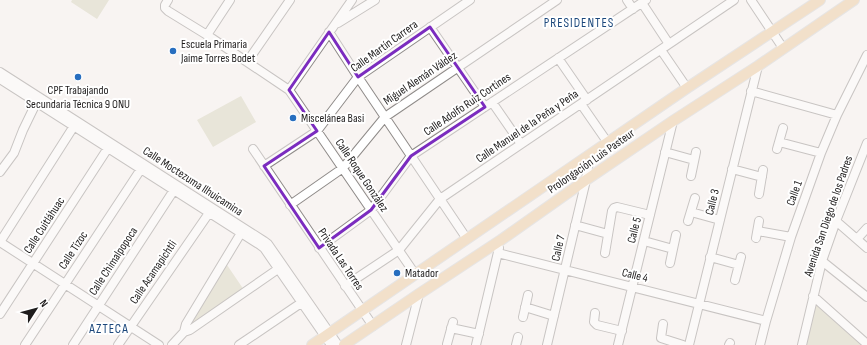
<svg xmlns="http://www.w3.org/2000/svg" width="867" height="345" font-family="'Sofia Sans Condensed',sans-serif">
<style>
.green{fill:#d5d2ba}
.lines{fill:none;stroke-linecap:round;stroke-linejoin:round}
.minor-casing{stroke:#8f8b89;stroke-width:10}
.major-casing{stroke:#d2d2d2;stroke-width:12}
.minor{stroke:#fff;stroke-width:8}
.major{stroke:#ebc89a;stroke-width:10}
.marked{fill:none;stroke:#7b2cbf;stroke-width:3;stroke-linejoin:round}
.poi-dot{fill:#276ebf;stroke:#fff;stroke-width:1.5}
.labels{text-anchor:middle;stroke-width:4;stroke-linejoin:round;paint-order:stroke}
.poi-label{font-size:12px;fill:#1e1c1c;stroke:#fff;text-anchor:start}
.street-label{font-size:12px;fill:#1e1c1c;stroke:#fff}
.neighbourhood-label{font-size:13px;letter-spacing:1px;fill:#1b477b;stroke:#fff}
</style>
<rect width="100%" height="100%" fill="#f8f4f2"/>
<path class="green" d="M72,0H109L97,19L71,2Z
M241,96L256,122L213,147L197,120Z
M225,262L244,290L188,329L186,326Z
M815,301L863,345H804Z"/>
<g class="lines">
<defs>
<path id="minor" d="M168,0L165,5V8L168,11L207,35L289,90L415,274
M627,0L633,9
M751,0L783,48
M642,3L669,44
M338,23L375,0
M430,27L485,107
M329,32L358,77L467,239
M207,35L230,0
M661,50L687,88
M558,58L587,100
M247,62L290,0
M0,72L264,241L268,244L338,345
M0,79L260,245L264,248L331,345
M289,90L352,0
M751,91L837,115
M492,102L521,144
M581,104L608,143
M779,142L821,153
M253,149L373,326
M777,149L783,128
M665,152L694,160
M264,166L317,131L358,77L470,0
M732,169L762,177
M0,172L14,153L23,130L39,97
M691,176L696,152
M759,194L763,170
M290,205L343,168L385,117L557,0
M691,212L720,220
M688,221L695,198
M836,221L867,248
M575,225L608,234
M758,231L791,237
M756,238L759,221
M857,239L867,228
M644,241L673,249
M0,242L159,345
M0,242L74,126
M319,248L371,210L411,156L646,0
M498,253L766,321
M605,253L612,211L614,208L617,207L650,215
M710,257L739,265
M822,261L867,297
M670,263L676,235
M735,280L741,257
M345,286L399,250L440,199L734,0
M813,296L867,344
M525,307L554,316
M595,313L594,322L597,325L622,331
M0,314L108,148
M523,317L528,295
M663,324L661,338L683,345
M451,328L479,334
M184,332L186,324L241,233
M447,344L453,322
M25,345L141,169
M73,345L174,190
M118,345L209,213
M172,345L184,332L190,330L278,269
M239,345L301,303
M406,345L419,294
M476,345L499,248
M516,345L518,337
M547,345L586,180L590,155
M618,345L673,121
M689,345L758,66
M729,345L730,343
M760,345L766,321L791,237L821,153L837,115L867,55
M802,345L822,261L836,221L867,143"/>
<path id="major" d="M312,345L687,88L820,0
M344,345L419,294L501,240L586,180L673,121L758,66L854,0"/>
</defs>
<use href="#minor" class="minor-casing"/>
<use href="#major" class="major-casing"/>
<use href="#minor" class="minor"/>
<use href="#major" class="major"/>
</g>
<path d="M0 0H867V345H0ZM430,27L485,107L411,156L371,210L319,248L264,166L317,131L289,90L329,32L358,77Z" fill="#f8f4f2" fill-opacity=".55" fill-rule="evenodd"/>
<path class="marked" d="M430,27L485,107L411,156L371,210L319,248L264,166L317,131L289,90L329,32L358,77Z"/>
<g class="poi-dot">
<circle cx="173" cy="51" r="4"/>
<circle cx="78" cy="77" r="4"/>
<circle cx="293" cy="118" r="4"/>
<circle cx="397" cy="273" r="4"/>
</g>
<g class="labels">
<g class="poi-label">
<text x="181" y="48">Escuela Primaria<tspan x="181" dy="14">Jaime Torres Bodet</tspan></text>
<text x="78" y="94" text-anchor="middle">CPF Trabajando<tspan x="78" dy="14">Secundaria Técnica 9 ONU</tspan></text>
<text x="301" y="122">Miscelánea Basi</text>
<text x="405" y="277">Matador</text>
</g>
<g class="street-label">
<text transform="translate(384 46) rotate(-36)" y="4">Calle Martín Carrera</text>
<text transform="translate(420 78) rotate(-34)" y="4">Miguel Alemán Váldez</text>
<text transform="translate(467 104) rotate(-34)" y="4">Calle Adolfo Ruiz Cortines</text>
<text transform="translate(527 126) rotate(-34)" y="4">Calle Manuel de la Peña y Peña</text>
<text transform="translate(591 161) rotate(-35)" y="4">Prolongación Luis Pasteur</text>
<text transform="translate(362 175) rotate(56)" y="4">Calle Roque González</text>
<text transform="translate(193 181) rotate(33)" y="4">Calle Moctezuma Ilhuicamina</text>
<text transform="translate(794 193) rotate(-70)" y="4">Calle 1</text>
<text transform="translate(712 202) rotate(-76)" y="4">Calle 3</text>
<text transform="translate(828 216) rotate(-71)" y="4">Avenida San Diego de los Padres</text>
<text transform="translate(44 225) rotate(-57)" y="4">Calle Cuitláhuac</text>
<text transform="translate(634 230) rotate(-76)" y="4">Calle 5</text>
<text transform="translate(558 248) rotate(-77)" y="4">Calle 7</text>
<text transform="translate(73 250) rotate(-57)" y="4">Calle Tízoc</text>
<text transform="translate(341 259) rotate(56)" y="4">Privada Las Torres</text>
<text transform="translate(113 261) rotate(-57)" y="4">Calle Chimalpopoca</text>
<text transform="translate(153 272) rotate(-56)" y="4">Calle Acamapichtli</text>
<text transform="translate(635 275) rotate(14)" y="4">Calle 4</text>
</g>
<g class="neighbourhood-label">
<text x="579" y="27">PRESIDENTES</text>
<text x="109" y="333">AZTECA</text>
</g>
</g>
<g transform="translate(36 309) rotate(54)" stroke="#ffffff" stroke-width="3" paint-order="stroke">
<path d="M0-3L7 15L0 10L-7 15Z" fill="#1e1c1c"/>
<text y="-6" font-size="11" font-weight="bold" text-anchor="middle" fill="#1e1c1c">N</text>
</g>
</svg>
